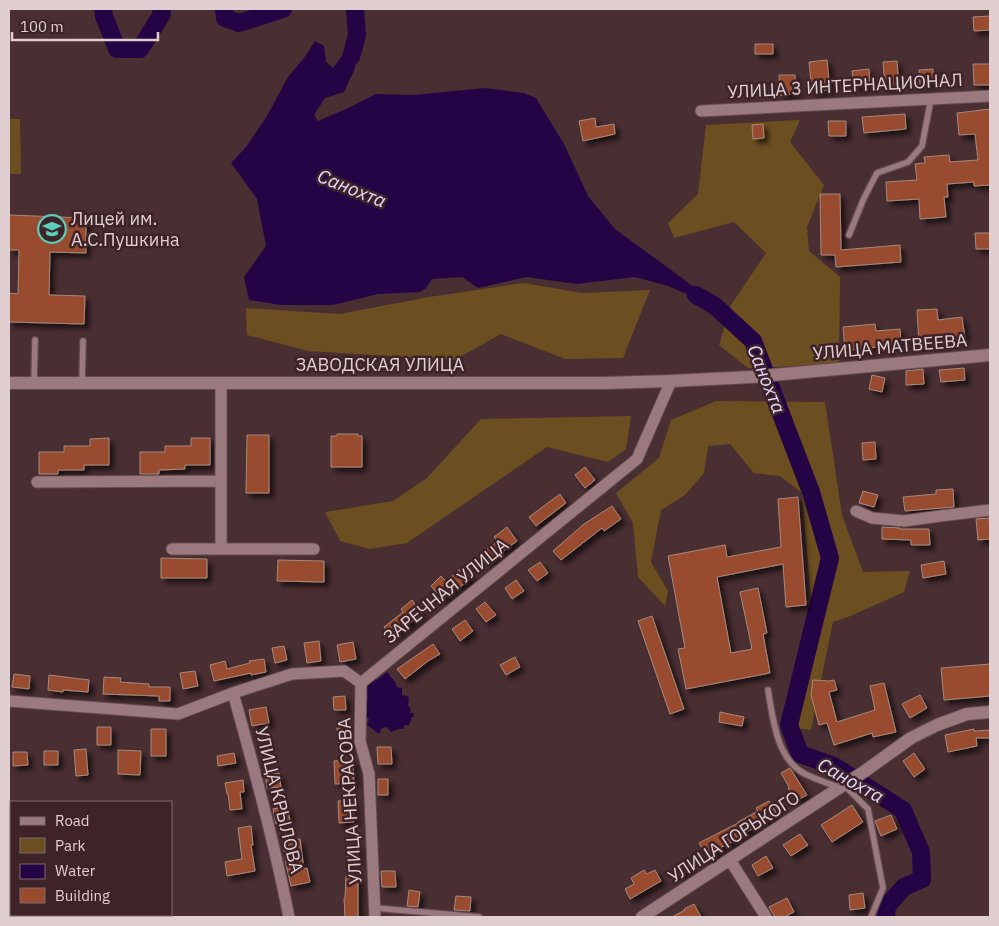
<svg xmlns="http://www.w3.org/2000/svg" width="999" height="926" font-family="'IBM Plex Sans',sans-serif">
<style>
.green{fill:#6c4f20}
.water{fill:#250446}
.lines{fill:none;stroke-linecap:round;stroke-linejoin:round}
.river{stroke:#250446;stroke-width:18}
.building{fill:#984c2d;stroke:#a6897d;filter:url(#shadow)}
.service-casing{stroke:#634c51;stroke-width:8}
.minor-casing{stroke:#634c51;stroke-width:13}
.tertiary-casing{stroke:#634c51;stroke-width:14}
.secondary-casing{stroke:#634c51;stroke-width:14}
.service{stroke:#9a7a7f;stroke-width:5.5}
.minor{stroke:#9a7a7f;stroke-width:11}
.tertiary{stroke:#9a7a7f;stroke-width:12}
.secondary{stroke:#9a7a7f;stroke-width:12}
.labels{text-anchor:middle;stroke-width:5;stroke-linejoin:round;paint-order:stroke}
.street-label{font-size:18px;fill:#e0ced0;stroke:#3e2428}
.poi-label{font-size:18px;fill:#e0ced0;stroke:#3e2428;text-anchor:start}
.water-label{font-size:19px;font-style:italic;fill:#e4d7ff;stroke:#3e2428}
</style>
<defs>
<filter id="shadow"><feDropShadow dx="4.5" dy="4.5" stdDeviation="2.5" flood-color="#0009"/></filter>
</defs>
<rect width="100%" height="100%" fill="#492e32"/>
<path class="green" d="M9,119H20L21,174H9Z
M800,120L790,142L824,185L807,227L809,251L840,277L839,364L748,368L719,345L731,305L766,253L734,222L674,238L668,223L698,194L706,125Z
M524,283L582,293L650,290L623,358L565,359L501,334L454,360L308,351L247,335L246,308L340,314L429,297Z
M716,401L825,402L842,515L863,572L910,571L904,592L848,617L833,622L811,730L783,726L812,610L802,493L780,476L754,473L730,444L708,446L704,473L685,495L661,510L651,562L668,591L665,606L638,577L633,523L616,493L659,458L671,420Z
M631,416L626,449L608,462L547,447L407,543L369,549L340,541L325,512L393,501L427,478L481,419Z"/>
<path class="water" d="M357,35L355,68L344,92L325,98L314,115L318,121L346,109L376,94L413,95L485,88L524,93L536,98L564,144L588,196L615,229L686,281L715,306L668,286L635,277L577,284L526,277L478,288L462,277L432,279L426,288L420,292L378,294L333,305H282L249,300L244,277L266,246L257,199L231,163L246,147L267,116L288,77L304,58L315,41L324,46L326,62L333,68Z
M387,672L395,682L397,687L402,688V695L409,697L408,705L411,709L410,713H413L414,717H412L409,725H405L403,729H399L391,732L387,727L382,728L379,734L367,725L369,719L365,715V702L368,698L365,692L364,687L373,678L377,680Z"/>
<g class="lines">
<path class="river" d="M103,9L104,16L117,49H140L162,14L161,9
M224,9L225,18L239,23L283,9
M351,57L357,35L355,9
M696,295L715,306L753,341L811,492L830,558L789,725L800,754L834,766L903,810L921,852L922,879L904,887L887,906L886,917"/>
</g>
<path class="building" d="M990,16V30L974,31L973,17Z
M755,44H773V54H755Z
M827,60L830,90L812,92L809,62Z
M897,61L899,86L885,87L883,62Z
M973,64H990V85H974Z
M869,69L870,85L854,87L852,71Z
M933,69L934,83L920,84L919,70Z
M779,75H795L796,94L780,95Z
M990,109V185L974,186V182L947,184L948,197H944L946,217L920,219L919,199L887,201L886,182L917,180L915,164L925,163L924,157L949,155L950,162L978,160L975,134L959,135L957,113Z
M905,114L906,129L864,133L862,117Z
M595,118L596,127L614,124L615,134L583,141L579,121Z
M828,121H846V136H829Z
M763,124L764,138L753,139L752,125Z
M820,194H840L841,250L900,245L901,262L836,267L835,255H821Z
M9,215L86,218V253L50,252L49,295L85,296L84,324L9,322V293L18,294L19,250H9Z
M975,233H990V249H976Z
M937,309L938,320L962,317L965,338L919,343L917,310Z
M875,324L876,331L900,329L901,344L878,345V347L845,351L843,327Z
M964,368L965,380L941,382L939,370Z
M923,369L924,384L906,385V371Z
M872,375L885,378L882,392L869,389Z
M337,434H358V436H362V467H331V436H337Z
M247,435H269V493H246Z
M109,438V465H84V470H58V474H39V452H64V446H90V439Z
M191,438H210V465H185V469L159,470V474H140V452H165V446H191Z
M875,442L876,459L863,460L862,443Z
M585,467L595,480L585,488L575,475Z
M953,489L954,507L905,511L903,497L936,494V490Z
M863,491L878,495L874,507L859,503Z
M560,494L566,503L536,526L529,517Z
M798,497L806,605L786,607L783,564L717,577L731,653L752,649L740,592L758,588L767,633L763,634L770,673L686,689L678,649L685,648L668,556L725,545L727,557L781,547L778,499Z
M612,506L621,519L604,531L602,528L561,560L553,551L584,524Z
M989,518L990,539L978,540L976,519Z
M507,527L517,541L487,563L481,554L498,541L494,537Z
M882,527L900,528V529H929L930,545H911V540L882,539Z
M161,558L207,559V578H161Z
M278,560L324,561V582L277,581Z
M944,561L946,574L923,578L921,565Z
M540,562L548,573L537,581L528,570Z
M463,567L472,578L460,587L458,585L443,600L431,586L441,576L446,581Z
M516,580L524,591L512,599L505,588Z
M412,600L422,614L392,637L384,627L403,612L401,609Z
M485,602L496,615L486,622L476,609Z
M652,616L684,709L670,714L638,621Z
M465,620L473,631L460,641L452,629Z
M319,641L321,661L307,663L304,643Z
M353,642L356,659L340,662L337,645Z
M433,644L440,654L428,661L405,679L397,669Z
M284,646L287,660L275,663L272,648Z
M515,657L520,667L506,675L500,665Z
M264,659L266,672L251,675V673L214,681L210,665L225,661L227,669L250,663L249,661Z
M990,664V696L944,700L941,668Z
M195,671L198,686L183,689L180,673Z
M14,674L30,676L29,689L12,687Z
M49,675L89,680L88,692L63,690V692L48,690Z
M104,677L121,678L120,682L149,684V687H170V701H159V696L103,694Z
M813,680L829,681L834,680L837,690L829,692L837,722L875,710L870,686L884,683L896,732L873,737L872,733L834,745L827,723L819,725L811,695Z
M920,695L927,708L910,718L902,704Z
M345,696L346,710H334L333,697Z
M266,707L269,723L252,726L249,710Z
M720,712L744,717L742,726L719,722Z
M97,727H111V745H97Z
M349,727L351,745L339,746L337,728Z
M151,729H166V756H151Z
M974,729V731L990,730V738H976L977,746L948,752L945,735Z
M377,747H391L392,764H378Z
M86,749L88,775L76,776L74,750Z
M118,750L141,751L140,775L118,774Z
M44,751H58V765H44Z
M13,752H27L28,765L13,766Z
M234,753L236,763L218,766L217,756Z
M914,753L925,769L914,777L903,761Z
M353,760L354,783L335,784L334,761Z
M790,768L807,795L796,801L788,788L789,787L781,773Z
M279,773L281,787L267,788L265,774Z
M378,779H388V795H378Z
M243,780L244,792H240L242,809L230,810L228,794H227L225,783Z
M353,800L354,822L339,823L338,801Z
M769,801L777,814L737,838L738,839L716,850L717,853L707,858L699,843L738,823V822L758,811L756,808Z
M852,805L863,822L832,842L821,825Z
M287,806L290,820L276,824L273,809Z
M891,815L897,829L881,836L875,821Z
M251,826L253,845H251L255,871L227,876L225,862L242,859L238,828Z
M800,834L808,845L791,856L783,845Z
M300,839L304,869L307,868L310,882L291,886L286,864L283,841Z
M357,845L358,860L348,861L347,846Z
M766,856L773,868L758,876L752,865Z
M686,859L692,868L678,876L673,867Z
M644,870L647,874L655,870L661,881L630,899L625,889L634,884L631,878Z
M381,871H395L396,887H382Z
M346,876H358V917H345L344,898H345Z
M409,890L420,892L418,907L407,906Z
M863,893L865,908L850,910L849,895Z
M456,896L471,897L470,911L454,910Z
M787,898L794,912L784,917H775L769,907Z
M694,904L701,917H672L685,910L684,909Z"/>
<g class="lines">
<defs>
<path id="service" d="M849,235L864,198L877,173L908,162L922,146L931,99
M34,383L35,340
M82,383L83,341
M768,690C773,718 776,759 805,774C815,779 827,783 838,787
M844,785L868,809L883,888L871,917
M375,908L479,917"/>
<path id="minor" d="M701,111L990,96
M221,383V549H314
M37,482L221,481
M856,511L872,518L904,521L940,516L990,510
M172,549H221
M361,683L637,459L671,381
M361,683L360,741L369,774L375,917
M233,693C254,767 274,842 289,917
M9,701L178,714L233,693L292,674L344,671L361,683
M730,860L766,917"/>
<path id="tertiary" d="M642,917L865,771L911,738L937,725L967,714L990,712"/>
<path id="secondary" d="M9,383H605L671,381L751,377L990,355"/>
</defs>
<use href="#service" class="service-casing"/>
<use href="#minor" class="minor-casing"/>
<use href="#tertiary" class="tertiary-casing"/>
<use href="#secondary" class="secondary-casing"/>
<use href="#service" class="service"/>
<use href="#minor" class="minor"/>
<use href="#tertiary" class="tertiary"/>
<use href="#secondary" class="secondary"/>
</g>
<defs>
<symbol id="school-ring" viewBox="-11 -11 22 22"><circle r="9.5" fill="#3e2428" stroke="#5dceb9" stroke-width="1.5"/><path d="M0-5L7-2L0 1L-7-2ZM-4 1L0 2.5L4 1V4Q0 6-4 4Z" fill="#5dceb9"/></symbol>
</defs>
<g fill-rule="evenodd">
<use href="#school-ring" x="36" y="213" width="32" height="32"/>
</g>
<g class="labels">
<g class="street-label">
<text transform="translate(845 86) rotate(-3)" y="6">УЛИЦА 3 ИНТЕРНАЦИОНАЛ</text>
<text transform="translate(890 347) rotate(-5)" y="6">УЛИЦА МАТВЕЕВА</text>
<text x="380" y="371">ЗАВОДСКАЯ УЛИЦА</text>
<text transform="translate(446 591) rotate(-39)" y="6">ЗАРЕЧНАЯ УЛИЦА</text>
<text transform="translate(279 800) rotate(76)" y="6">УЛИЦА КРЫЛОВА</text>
<text transform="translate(350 801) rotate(-94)" y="6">УЛИЦА НЕКРАСОВА</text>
<text transform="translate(734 837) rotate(-33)" y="6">УЛИЦА ГОРЬКОГО</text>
</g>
<g class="poi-label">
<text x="71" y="225">Лицей им.<tspan x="71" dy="21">А.С.Пушкина</tspan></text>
</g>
<g class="water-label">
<text transform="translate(352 188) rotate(22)" y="7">Санохта</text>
<text transform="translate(767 379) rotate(68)" y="7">Санохта</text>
<text transform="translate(851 780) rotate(29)" y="7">Санохта</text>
</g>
</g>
<rect width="999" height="926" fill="none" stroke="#e0ced0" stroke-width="20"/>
<rect x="10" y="801" width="162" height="115" fill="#3e2428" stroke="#7f686b"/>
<rect x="20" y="817" width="25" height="8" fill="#9a7a7f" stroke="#7f686b"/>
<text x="55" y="826" font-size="15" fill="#e0ced0">Road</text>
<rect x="20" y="838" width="25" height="15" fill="#6c4f20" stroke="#7f686b"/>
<text x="55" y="851" font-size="15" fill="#e0ced0">Park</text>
<rect x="20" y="864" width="25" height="15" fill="#250446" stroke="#7f686b"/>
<text x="55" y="876" font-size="15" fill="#e0ced0">Water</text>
<rect x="20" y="888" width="25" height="15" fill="#984c2d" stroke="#7f686b"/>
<text x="55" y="901" font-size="15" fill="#e0ced0">Building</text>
<path d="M12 32v8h146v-8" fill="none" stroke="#e0ced0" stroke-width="2.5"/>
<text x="20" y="32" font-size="15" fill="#e0ced0" stroke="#3e2428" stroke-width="4" paint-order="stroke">100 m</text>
</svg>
